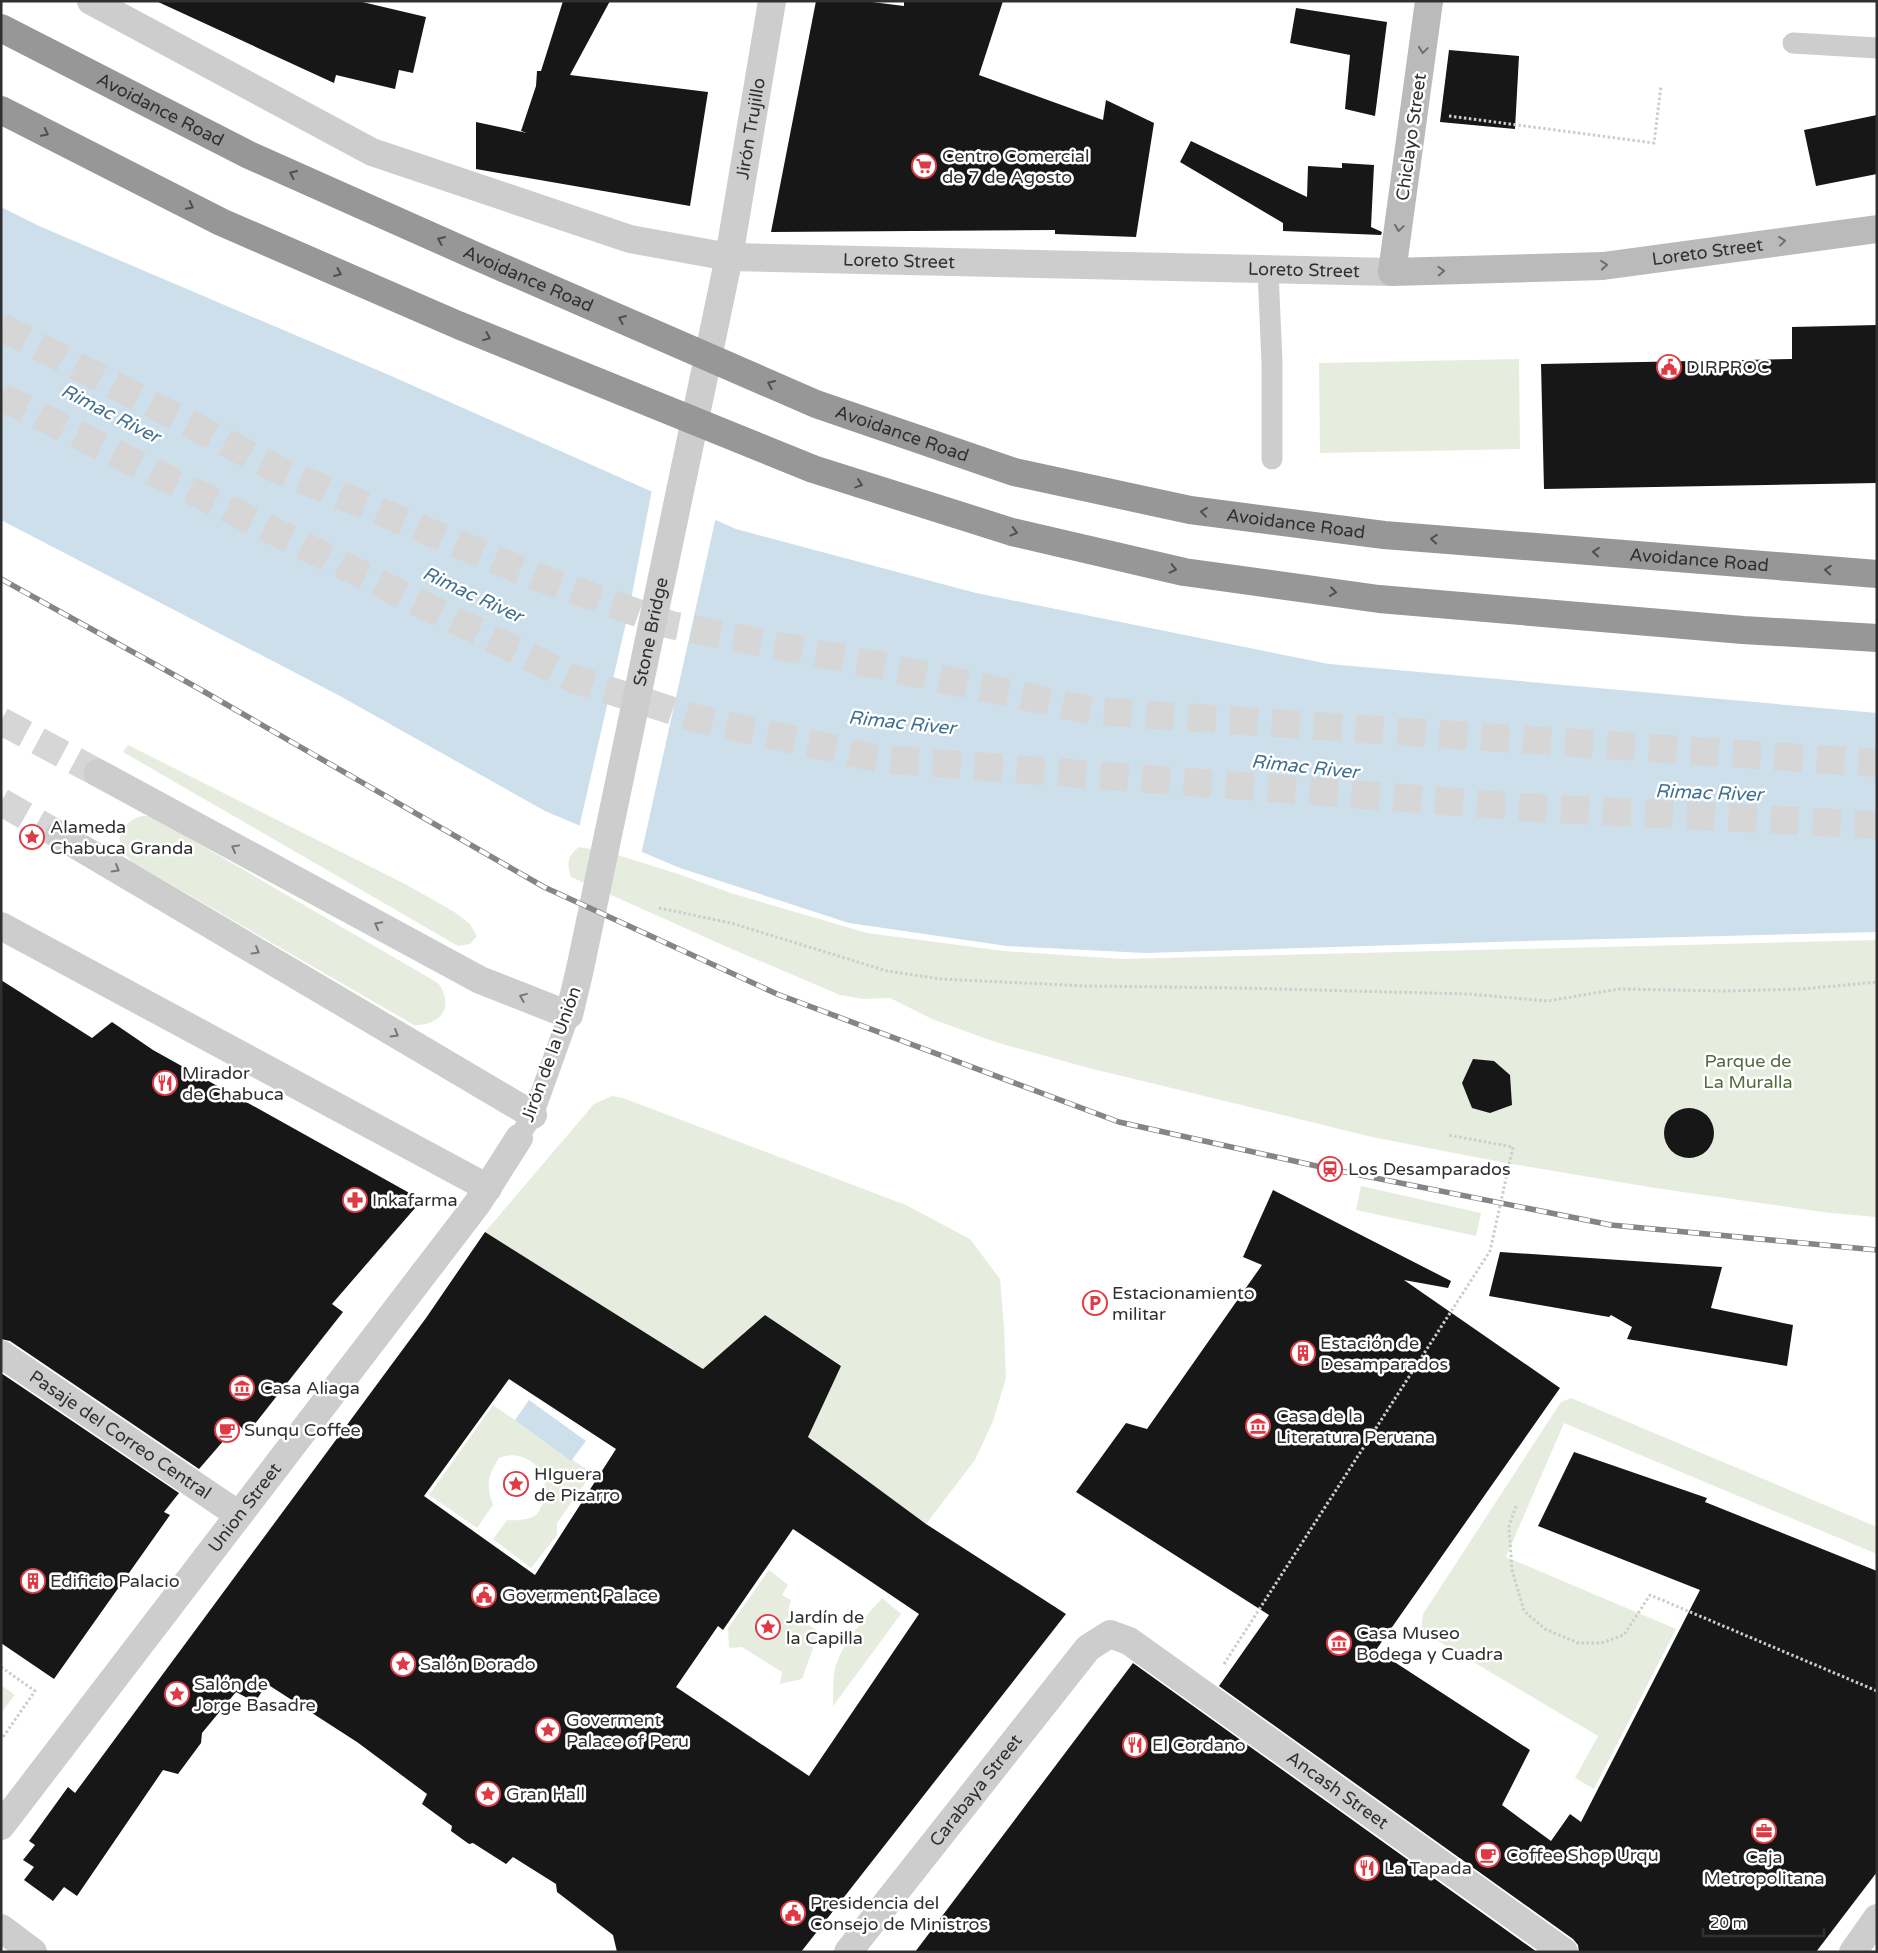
<svg xmlns="http://www.w3.org/2000/svg" width="1878" height="1953" font-family="'Varela Round',sans-serif">
<style>
.green{fill:#e6eddf}
.water{fill:#ccdfeb}
.pier{fill:#fff}
.building{fill:#171717;fill-rule:evenodd}
.lines{fill:none;stroke-linecap:round;stroke-linejoin:round}
.minor-tunnel{stroke:#d6d6d6;stroke-width:28;stroke-dasharray:28 14;stroke-linecap:butt}
.motorway-tunnel{stroke:#d6d6d6;stroke-width:28;stroke-dasharray:28 14;stroke-linecap:butt}
.path{stroke:#cdcdcd;stroke-width:3;stroke-dasharray:2.5 2.5;stroke-linecap:butt}
.service{stroke:#cdcdcd;stroke-width:21}
.pedestrian{stroke:#cdcdcd;stroke-width:28}
.minor{stroke:#cdcdcd;stroke-width:28}
.secondary{stroke:#bababa;stroke-width:28}
.motorway{stroke:#979797;stroke-width:28}
.rail-casing{stroke:#858585;stroke-width:5.5}
.rail{stroke:#fff;stroke-width:4;stroke-dasharray:11;stroke-linecap:butt}
.oneway{stroke:#6e6e6e}
.oneway2{stroke:#4f4f4f}
.oneway3{stroke:#777}
.labels{text-anchor:middle;stroke-width:5;stroke-linejoin:round;paint-order:stroke}
.street-label{font-size:18px;fill:#303030;stroke:#fff}
.poi-label{font-size:18px;fill:#303030;stroke:#fff;text-anchor:start}
.park-label{font-size:18px;fill:#536b3f;stroke:#fff}
.water-label{font-size:19px;font-style:italic;fill:#407090;stroke:#fff}
</style>
<rect width="100%" height="100%" fill="#fff"/>
<path class="green" d="M1519,359L1520,449L1320,453L1319,363Z
M128,745L405,884L453,911L470,924L477,936L470,944L458,946L123,752Z
M142,816H150L158,820L438,983C455,1006 441,1026 414,1025L134,863C113,847 115,824 142,816Z
M579,847L608,852L675,873L734,894L867,933L1004,951L1122,959L1877,940V1217L1830,1213L1655,1188L1495,1161L1372,1137L1085,1067L995,1042L932,1019L890,998L863,999L840,995L727,947L571,877C566,863 568,855 579,847Z
M612,1096L623,1098L906,1205L970,1239L1000,1279L1004,1327L1006,1378L993,1421L975,1460L926,1524L808,1437L841,1365L765,1315L703,1369L485,1232L594,1104Z
M1361,1186L1481,1213L1476,1236L1356,1210Z
M1571,1398L1877,1527V1554L1564,1423L1506,1557L1676,1629L1594,1789L1575,1778L1598,1736L1421,1631L1423,1614L1561,1402Z
M493,1405L592,1473L557,1523V1535L531,1568L493,1539L507,1520C516,1521 530,1520 537,1514C541,1509 543,1502 544,1496C544,1491 546,1485 544,1481C539,1461 518,1450 499,1458C487,1477 486,1484 493,1505L477,1528L429,1495Z
M769,1570L788,1585L782,1595L791,1600L788,1611L819,1632L802,1679L780,1684L782,1672L742,1647L729,1648L728,1628Z
M882,1598L901,1614L833,1706C833,1695 833,1684 834,1674C837,1649 866,1616 882,1598Z
M1,1685L15,1695L1,1713Z"/>
<path class="water" d="M1,207L39,226L389,375L736,529L976,593L1329,664L1877,713V932L1526,941L1146,953L1007,946L849,923L680,868L545,811L340,696L1,520Z
M529,1400L586,1441L571,1461L515,1420Z"/>
<path class="pier" d="M652,489L716,517L641,855L579,828L630,605Z"/>
<path class="building" d="M156,1H358L426,17L413,73L399,70L395,89L336,75L334,83Z
M563,1H610L570,75L708,92L690,206L476,169V122L527,133L521,131L536,86L537,71H541Z
M816,1H864L904,6V1H1003L979,75L1103,120L1106,100L1154,123L1136,237L1055,234V230L771,232Z
M1296,8L1387,22L1375,116L1345,109L1350,55L1290,43Z
M1449,50L1519,56L1515,129L1440,122Z
M1877,115V174L1816,186L1804,130Z
M1191,141L1307,197L1308,166L1342,168V163L1374,165L1371,227L1382,232L1381,235L1283,231V223L1180,162Z
M1877,325V483L1544,489L1541,364L1792,359V327Z
M1,980L92,1038L112,1022L153,1050L422,1200L332,1304L343,1312L247,1434L238,1424L199,1469L10,1341L1,1339Z
M1473,1059L1494,1061L1510,1075L1512,1105L1490,1113L1472,1108L1462,1083Z
M1664 1133a25 25 0 1 1 50 0a25 25 0 1 1-50 0Z
M1273,1190L1451,1281L1448,1288L1404,1280L1560,1388L1376,1650L1530,1750L1502,1805L1551,1841L1570,1814L1581,1822L1700,1590L1538,1526L1574,1452L1707,1498L1705,1502L1877,1571V1872L1816,1952H1579L1578,1945L1573,1939L1219,1686L1269,1615L1076,1492L1126,1423L1147,1429L1262,1265L1243,1257Z
M485,1232L703,1369L765,1315L841,1366L808,1437L926,1524L1066,1614L801,1952H617L613,1935L557,1892L556,1884L513,1857L506,1864L473,1843L469,1844L451,1831L452,1826L422,1804L427,1794L357,1742L267,1684L255,1702L236,1692L202,1733L201,1743L178,1774L163,1770L77,1896L64,1887L53,1901L24,1880L34,1867L23,1860L35,1845L29,1841L68,1787L75,1793L426,1318ZM509,1379L616,1449L535,1575L424,1496ZM793,1529L919,1614L809,1776L676,1687L718,1626L723,1630Z
M1500,1252L1722,1267L1711,1308L1793,1325L1787,1366L1627,1339L1632,1327L1611,1315L1609,1317L1489,1296Z
M1,1373L179,1493L164,1512L170,1515L54,1679L1,1643Z
M1133,1663L1537,1952H915Z"/>
<g class="lines">
<path class="minor-tunnel" d="M1,721L98,773
M1,802L59,835"/>
<path class="motorway-tunnel" d="M1,327L277,469L538,577L671,625L868,663L1093,711L1877,763
M1,397L574,679L695,718L881,759L1537,808L1877,825"/>
<path class="path" d="M1449,116L1654,143L1661,86
M659,908L731,923L887,971L941,979L1087,986L1238,988L1469,994L1547,1001L1619,989L1724,991L1803,989L1877,982
M1516,1506L1509,1526L1512,1570L1524,1611L1545,1629L1578,1643H1601L1624,1635L1650,1595L1877,1691
M1224,1664L1490,1251L1513,1147L1448,1135
M1,1667L35,1691L1,1740"/>
<path class="service" d="M1793,43L1877,48
M1268,270L1272,363V459
M525,1127L533,1115L569,1015"/>
<g class="pedestrian">
<path d="M91,1L372,152L630,239L729,257"/>
<path d="M1,926L488,1188"/>
<path id="s1" d="M1,1354L239,1515"/>
<path id="s2" d="M1,1826L477,1204L519,1138"/>
<path id="s3" d="M848,1952L1088,1648L1110,1634L1129,1641L1564,1952"/>
</g>
<g class="minor">
<path id="s4" d="M729,257L1392,272"/>
<path id="s5" d="M98,773L480,980L569,1015L580,969L729,257L772,1"/>
<path d="M59,835L533,1115"/>
<path d="M1,1928L33,1952"/>
<path d="M1853,1952L1877,1918"/>
</g>
<path class="secondary" id="s6" d="M1429,1L1392,272L1603,266L1877,229"/>
<g class="motorway">
<path id="s7" d="M1,28L249,155L478,257L816,404L1014,472L1190,510L1384,535L1877,574"/>
<path d="M1,110L221,222L458,325L813,469L1012,532L1184,572L1379,599L1743,630L1877,638"/>
</g>
<defs>
<path id="rail" d="M1,579L196,687L544,887L777,994L1119,1122L1330,1169L1611,1225L1877,1250"/>
</defs>
<use href="#rail" class="rail-casing"/>
<use href="#rail" class="rail"/>
</g>
<defs><path id="oneway-chevron" d="M-2-3.5L2.5 0L-2 3.5" fill="none" stroke-width="1.6" stroke-linecap="round" stroke-linejoin="round" transform="scale(1.25)"/></defs>
<g class="oneway">
<use href="#oneway-chevron" transform="translate(1423 50) rotate(98)"/>
<use href="#oneway-chevron" transform="translate(1399 228) rotate(98)"/>
<use href="#oneway-chevron" transform="translate(1782 241) rotate(-7)"/>
<use href="#oneway-chevron" transform="translate(1604 265) rotate(-5)"/>
<use href="#oneway-chevron" transform="translate(1441 271) rotate(-2)"/>
</g>
<g class="oneway2">
<use href="#oneway-chevron" transform="translate(45 133) rotate(27)"/>
<use href="#oneway-chevron" transform="translate(293 174) rotate(-156)"/>
<use href="#oneway-chevron" transform="translate(190 206) rotate(27)"/>
<use href="#oneway-chevron" transform="translate(441 240) rotate(-156)"/>
<use href="#oneway-chevron" transform="translate(338 273) rotate(23)"/>
<use href="#oneway-chevron" transform="translate(622 319) rotate(-157)"/>
<use href="#oneway-chevron" transform="translate(487 337) rotate(22)"/>
<use href="#oneway-chevron" transform="translate(771 384) rotate(-157)"/>
<use href="#oneway-chevron" transform="translate(859 484) rotate(18)"/>
<use href="#oneway-chevron" transform="translate(1204 512) rotate(-173)"/>
<use href="#oneway-chevron" transform="translate(1014 532) rotate(15)"/>
<use href="#oneway-chevron" transform="translate(1434 539) rotate(-175)"/>
<use href="#oneway-chevron" transform="translate(1596 552) rotate(-175)"/>
<use href="#oneway-chevron" transform="translate(1173 569) rotate(13)"/>
<use href="#oneway-chevron" transform="translate(1828 570) rotate(-176)"/>
<use href="#oneway-chevron" transform="translate(1333 592) rotate(8)"/>
</g>
<g class="oneway3">
<use href="#oneway-chevron" transform="translate(235 848) rotate(-151)"/>
<use href="#oneway-chevron" transform="translate(116 869) rotate(31)"/>
<use href="#oneway-chevron" transform="translate(378 925) rotate(-152)"/>
<use href="#oneway-chevron" transform="translate(256 951) rotate(31)"/>
<use href="#oneway-chevron" transform="translate(523 997) rotate(-158)"/>
<use href="#oneway-chevron" transform="translate(395 1034) rotate(31)"/>
</g>
<defs>
<symbol id="supermarket-ring" viewBox="-11 -11 22 22"><circle r="9.5" fill="#fff" stroke="#df3a44" stroke-width="1.5"/><path d="M-6-5.5h2.5l.6 2H6L4.5 2H-2.5L-4.4-4H-6ZM-1.5 3.2a1.3 1.3 0 1 0 .1 0ZM3 3.2a1.3 1.3 0 1 0 .1 0Z" fill="#df3a44"/></symbol>
<symbol id="civic-ring" viewBox="-11 -11 22 22"><circle r="9.5" fill="#fff" stroke="#df3a44" stroke-width="1.5"/><path d="M-.6-6.5H3V-4.5H.6V-3L4-1V1h2V6H-6V1h2V-1L-.6-3ZM-1.2 2.5V6h2.4V2.5Z" fill="#df3a44"/></symbol>
<symbol id="sight-ring" viewBox="-11 -11 22 22"><circle r="9.5" fill="#fff" stroke="#df3a44" stroke-width="1.5"/><path d="M0-6L1.8-2.2L6-1.7L2.9 1.2L3.7 5.4L0 3.3L-3.7 5.4L-2.9 1.2L-6-1.7L-1.8-2.2Z" fill="#df3a44"/></symbol>
<symbol id="restaurant-ring" viewBox="-11 -11 22 22"><circle r="9.5" fill="#fff" stroke="#df3a44" stroke-width="1.5"/><path d="M-5-6h1v4h1v-4h1v4h1v-4h1v5L-1.5 .5V6h-2V.5L-5-1ZM5-6V6H3V1.5H1.5Q1.5-4 5-6Z" fill="#df3a44"/></symbol>
<symbol id="station-ring" viewBox="-11 -11 22 22"><circle r="9.5" fill="#fff" stroke="#df3a44" stroke-width="1.5"/><path d="M-3-6H3Q5-6 5-4V2Q5 4 3 4L4.5 6H3L1.5 4h-3L-3 6H-4.5L-3 4Q-5 4-5 2V-4Q-5-6-3-6ZM-3.5-4v3h7v-3ZM-3.5 1v1.5H-2V1ZM2 1v1.5H3.5V1Z" fill="#df3a44"/></symbol>
<symbol id="pharmacy-ring" viewBox="-11 -11 22 22"><circle r="9.5" fill="#fff" stroke="#df3a44" stroke-width="1.5"/><path d="M-2-6h4v4h4v4h-4v4h-4v-4h-4v-4h4Z" fill="#df3a44"/></symbol>
<symbol id="parking-ring" viewBox="-11 -11 22 22"><circle r="9.5" fill="#fff" stroke="#df3a44" stroke-width="1.5"/><path d="M-3.5-5.5H1a3.5 3.5 0 0 1 0 7H-1V5.5H-3.5ZM-1-3.4V-.6H.8a1.4 1.4 0 0 0 0-2.8Z" fill="#df3a44"/></symbol>
<symbol id="building-ring" viewBox="-11 -11 22 22"><circle r="9.5" fill="#fff" stroke="#df3a44" stroke-width="1.5"/><path d="M-4-6H4V6H1V3H-1V6H-4ZM-2.5-4.3h1.7v1.8h-1.7ZM.8-4.3h1.7v1.8H.8ZM-2.5-1h1.7V.8h-1.7ZM.8-1h1.7V.8H.8Z" fill="#df3a44"/></symbol>
<symbol id="museum-ring" viewBox="-11 -11 22 22"><circle r="9.5" fill="#fff" stroke="#df3a44" stroke-width="1.5"/><path d="M0-6L6-3V-2H-6V-3ZM-5-1h2V3h-2ZM-1-1h2V3h-2ZM3-1h2V3H3ZM-6 4H6V6H-6Z" fill="#df3a44"/></symbol>
<symbol id="cafe-ring" viewBox="-11 -11 22 22"><circle r="9.5" fill="#fff" stroke="#df3a44" stroke-width="1.5"/><path d="M-5.5-4.5H6V0H3Q3 3.5 0 3.5H-2.5Q-5.5 3.5-5.5 0ZM3-3.2v2h1.7v-2ZM-6 4.5H4V6H-6Z" fill="#df3a44"/></symbol>
<symbol id="office-ring" viewBox="-11 -11 22 22"><circle r="9.5" fill="#fff" stroke="#df3a44" stroke-width="1.5"/><path d="M-6-3h4V-5.5h4V-3h4V5H-6ZM-1-4.5V-3h2v-1.5ZM-6 0V1H6V0Z" fill="#df3a44"/></symbol>
</defs>
<g fill-rule="evenodd">
<use href="#supermarket-ring" x="910" y="152" width="28" height="28"/>
<use href="#civic-ring" x="1655" y="353" width="28" height="28"/>
<use href="#sight-ring" x="18" y="823" width="28" height="28"/>
<use href="#restaurant-ring" x="151" y="1069" width="28" height="28"/>
<use href="#station-ring" x="1316" y="1155" width="28" height="28"/>
<use href="#pharmacy-ring" x="341" y="1186" width="28" height="28"/>
<use href="#parking-ring" x="1081" y="1289" width="28" height="28"/>
<use href="#building-ring" x="1289" y="1339" width="28" height="28"/>
<use href="#museum-ring" x="228" y="1374" width="28" height="28"/>
<use href="#museum-ring" x="1244" y="1412" width="28" height="28"/>
<use href="#cafe-ring" x="213" y="1416" width="28" height="28"/>
<use href="#sight-ring" x="502" y="1470" width="28" height="28"/>
<use href="#building-ring" x="19" y="1567" width="28" height="28"/>
<use href="#civic-ring" x="470" y="1581" width="28" height="28"/>
<use href="#sight-ring" x="754" y="1613" width="28" height="28"/>
<use href="#museum-ring" x="1325" y="1629" width="28" height="28"/>
<use href="#sight-ring" x="389" y="1650" width="28" height="28"/>
<use href="#sight-ring" x="163" y="1680" width="28" height="28"/>
<use href="#sight-ring" x="534" y="1716" width="28" height="28"/>
<use href="#restaurant-ring" x="1121" y="1731" width="28" height="28"/>
<use href="#sight-ring" x="474" y="1780" width="28" height="28"/>
<use href="#office-ring" x="1750" y="1817" width="28" height="28"/>
<use href="#cafe-ring" x="1474" y="1841" width="28" height="28"/>
<use href="#restaurant-ring" x="1353" y="1854" width="28" height="28"/>
<use href="#civic-ring" x="779" y="1899" width="28" height="28"/>
</g>
<g class="labels">
<g class="street-label">
<text dy="6" stroke="none"><textPath href="#s7" startOffset="179">Avoidance Road</textPath></text>
<text dy="6" stroke="none"><textPath href="#s5" startOffset="1435">Jirón Trujillo</textPath></text>
<text transform="translate(1411 137) rotate(-82)" y="6">Chiclayo Street</text>
<text dy="6" stroke="none"><textPath href="#s6" startOffset="590">Loreto Street</textPath></text>
<text dy="6" stroke="none"><textPath href="#s4" startOffset="170">Loreto Street</textPath></text>
<text dy="6" stroke="none"><textPath href="#s4" startOffset="575">Loreto Street</textPath></text>
<text dy="6" stroke="none"><textPath href="#s7" startOffset="584">Avoidance Road</textPath></text>
<text dy="6" stroke="none"><textPath href="#s7" startOffset="989">Avoidance Road</textPath></text>
<text dy="6" stroke="none"><textPath href="#s7" startOffset="1394">Avoidance Road</textPath></text>
<text dy="6" stroke="none"><textPath href="#s7" startOffset="1799">Avoidance Road</textPath></text>
<text dy="6" stroke="none"><textPath href="#s5" startOffset="922">Stone Bridge</textPath></text>
<text transform="translate(551 1054) rotate(-70)" y="6">Jirón de la Unión</text>
<text dy="6" stroke="none"><textPath href="#s1" startOffset="144">Pasaje del Correo Central</textPath></text>
<text dy="6" stroke="none"><textPath href="#s2" startOffset="401">Union Street</textPath></text>
<text dy="6" stroke="none"><textPath href="#s3" startOffset="206">Carabaya Street</textPath></text>
<text dy="6" stroke="none"><textPath href="#s3" startOffset="690">Ancash Street</textPath></text>
</g>
<g class="poi-label">
<text x="942" y="162">Centro Comercial<tspan x="942" dy="21">de 7 de Agosto</tspan></text>
<text x="1686" y="373">DIRPROC</text>
<text x="50" y="833">Alameda<tspan x="50" dy="21">Chabuca Granda</tspan></text>
<text x="182" y="1079">Mirador<tspan x="182" dy="21">de Chabuca</tspan></text>
<text x="1348" y="1175">Los Desamparados</text>
<text x="372" y="1206">Inkafarma</text>
<text x="1112" y="1299">Estacionamiento<tspan x="1112" dy="21">militar</tspan></text>
<text x="1320" y="1349">Estación de<tspan x="1320" dy="21">Desamparados</tspan></text>
<text x="260" y="1394">Casa Aliaga</text>
<text x="1276" y="1422">Casa de la<tspan x="1276" dy="21">Literatura Peruana</tspan></text>
<text x="244" y="1436">Sunqu Coffee</text>
<text x="534" y="1480">HIguera<tspan x="534" dy="21">de Pizarro</tspan></text>
<text x="50" y="1587">Edificio Palacio</text>
<text x="502" y="1601">Goverment Palace</text>
<text x="786" y="1623">Jardín de<tspan x="786" dy="21">la Capilla</tspan></text>
<text x="1356" y="1639">Casa Museo<tspan x="1356" dy="21">Bodega y Cuadra</tspan></text>
<text x="420" y="1670">Salón Dorado</text>
<text x="194" y="1690">Salón de<tspan x="194" dy="21">Jorge Basadre</tspan></text>
<text x="566" y="1726">Goverment<tspan x="566" dy="21">Palace of Peru</tspan></text>
<text x="1152" y="1751">El Cordano</text>
<text x="506" y="1800">Gran Hall</text>
<text x="1506" y="1861">Coffee Shop Urqu</text>
<text x="1764" y="1863" text-anchor="middle">Caja<tspan x="1764" dy="21">Metropolitana</tspan></text>
<text x="1384" y="1874">La Tapada</text>
<text x="810" y="1909">Presidencia del<tspan x="810" dy="21">Consejo de Ministros</tspan></text>
</g>
<g class="park-label">
<text x="1748" y="1067">Parque de<tspan x="1748" dy="21">La Muralla</tspan></text>
</g>
<g class="water-label">
<text transform="translate(111 413) rotate(27)" y="7">Rimac River</text>
<text transform="translate(473 594) rotate(25)" y="7">Rimac River</text>
<text transform="translate(902 722) rotate(6)" y="7">Rimac River</text>
<text transform="translate(1305 766) rotate(6)" y="7">Rimac River</text>
<text transform="translate(1709 792) rotate(2)" y="7">Rimac River</text>
</g>
</g>
<rect width="1878" height="1953" fill="none" stroke="#303030" stroke-width="5"/>
<path d="M1703 1928v8h121v-8" fill="none" stroke="#303030" stroke-width="2.5"/>
<text x="1710" y="1928" font-size="15" fill="#303030" stroke="#ffffff" stroke-width="4" paint-order="stroke">20 m</text>
</svg>
